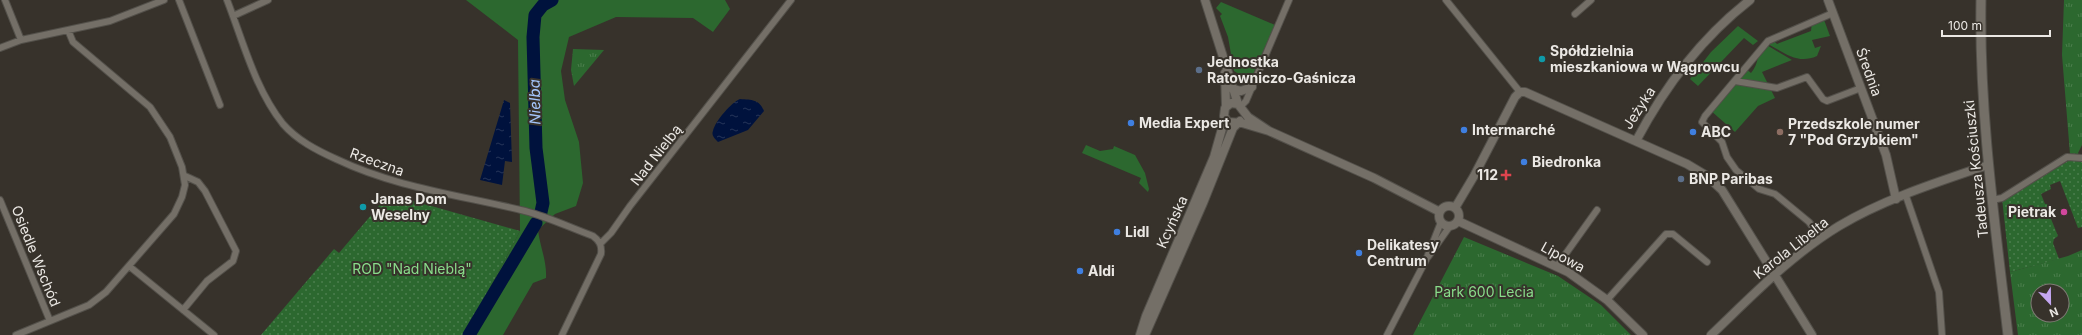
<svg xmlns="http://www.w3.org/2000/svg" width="2082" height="335" font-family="Inter,sans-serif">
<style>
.grass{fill:#2c682f}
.park{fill:url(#park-tufts);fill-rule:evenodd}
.garden{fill:url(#garden-dots)}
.water{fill:url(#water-ripples)}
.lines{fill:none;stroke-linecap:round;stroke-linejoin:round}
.river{stroke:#00123d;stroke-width:13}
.minor-casing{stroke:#53504a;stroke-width:8}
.tertiary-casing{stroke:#53504a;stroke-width:10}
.secondary-casing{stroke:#53504a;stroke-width:11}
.minor{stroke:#746f67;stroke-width:6}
.tertiary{stroke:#746f67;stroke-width:8}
.secondary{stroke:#746f67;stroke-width:9}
.culture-dot{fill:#0f9aa8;stroke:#37322b;stroke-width:1.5}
.service-dot{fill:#5c6f8a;stroke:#37322b;stroke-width:1.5}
.shop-dot{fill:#3f7fe0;stroke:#37322b;stroke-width:1.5}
.education-dot{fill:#8d6e63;stroke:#37322b;stroke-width:1.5}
.health-dot{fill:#e0444e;stroke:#37322b;stroke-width:1.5}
.hotel-dot{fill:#d1479c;stroke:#37322b;stroke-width:1.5}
.labels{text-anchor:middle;stroke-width:4;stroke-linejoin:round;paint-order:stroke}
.poi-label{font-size:14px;font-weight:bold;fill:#ebe8e4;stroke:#37322b;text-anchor:start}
.street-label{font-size:14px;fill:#ebe8e4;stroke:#37322b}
.park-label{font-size:14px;fill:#89dc8a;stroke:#37322b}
.water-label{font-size:15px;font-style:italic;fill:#a4c5fa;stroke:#37322b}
</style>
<defs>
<pattern id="park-tufts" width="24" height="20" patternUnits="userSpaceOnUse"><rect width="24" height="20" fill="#2c682f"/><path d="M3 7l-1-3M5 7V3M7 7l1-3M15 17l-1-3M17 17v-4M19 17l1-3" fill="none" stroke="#4b7e4d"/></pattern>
<pattern id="garden-dots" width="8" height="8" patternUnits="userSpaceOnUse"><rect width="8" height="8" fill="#2c682f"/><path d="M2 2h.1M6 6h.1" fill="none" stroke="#4b7e4d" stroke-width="1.8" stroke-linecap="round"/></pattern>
<pattern id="water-ripples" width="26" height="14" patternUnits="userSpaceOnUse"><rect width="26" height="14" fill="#00123d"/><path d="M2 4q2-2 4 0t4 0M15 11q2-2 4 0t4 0" fill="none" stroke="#253459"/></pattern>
</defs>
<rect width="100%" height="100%" fill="#37322b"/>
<path class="grass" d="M466,0H725L730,9L713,32L693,18L616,17L569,37L561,71L565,100L579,142L583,183L576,206L555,214L538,230C540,247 547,261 546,278L533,283L503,335H465L520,231L518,40Z
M1221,2L1275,25L1250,81L1234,71L1228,37L1220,16L1222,14L1216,8Z
M1823,17L1830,36L1812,40L1815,48L1821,46L1817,56C1797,65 1784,52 1766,43L1771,38L1777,44L1811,31L1812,22Z
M1738,26L1758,41L1753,45L1744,38L1698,86L1690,79L1711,52Z
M1765,44L1792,60L1762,72L1775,98L1758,106L1735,132L1710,110L1745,68L1751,73C1760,62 1755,57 1765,44Z
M1086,145L1100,151L1113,149L1114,146L1135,155L1145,173L1149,189L1148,192L1139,183L1141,178L1082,153Z"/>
<path class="park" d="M2064,0H2082V145L2078,153L2070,154L2062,55Z
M573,49L604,50L574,86L571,70Z
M1464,237L1558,276L1601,305L1631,335H1413Z
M2082,250V335H2018L2010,272L2068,256ZM2038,291H2062V315H2038Z"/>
<path class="garden" d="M2078,153L2082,161V227L2078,228L2060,181L2050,185L2051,189L2041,194L2045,204H2047L2051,213L2049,214L2058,236L2054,239L2053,243L2059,259L2010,272L2002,198L2028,185L2068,161L2070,154Z
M389,194L520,231L465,335H261L334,249L339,253Z"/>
<path class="water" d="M740,99C752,100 759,99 764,111L748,130L718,142C715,139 711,135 713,131C715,121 732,102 740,99Z
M504,100L510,103L512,162L505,161L502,185L480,180Z"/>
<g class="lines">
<path class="river" d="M541,212L543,203L536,148L533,37L535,15L543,5L552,0
M469,335L536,223"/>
<defs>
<path id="minor" d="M5,0L21,40
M179,0L220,105
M227,0C243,41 255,89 283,124C297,140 316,150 336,159C397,188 460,195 525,211C548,217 571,228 593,236C600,241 602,246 601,254L562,335
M1446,0L1520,92
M1575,14L1591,0
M233,16L268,0
M0,48L21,40L110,21L164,0
M1735,81L1777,88L1807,77L1823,99L1827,101L1861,88
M1241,106L1246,101L1289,0
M1906,196L1939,292L1942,335
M0,200L50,321
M1992,200L2002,198L2067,157L2082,158
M1821,238L1809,222L1775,194L1759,189L1736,170L1727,157L1722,142L1702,122L1705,116L1768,41L1833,13
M600,244L611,233L630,206L791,0
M1428,257L1450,226
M129,266L214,335
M1557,266L1597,210
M1607,300L1666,234H1673L1707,262
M183,310L207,281L233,261L236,251L205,191L198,182L185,176
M16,335L89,305L106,292L174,214L182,197L185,185L182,167L170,137L150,107L73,42L68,30
M1387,335L1426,260L1441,222"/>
<path id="tertiary" d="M1205,0L1238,104
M1828,0L1886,155L1896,199
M1225,73L1226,106
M1233,89L1241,91L1252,87
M1269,131L1242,123L1228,122L1224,116L1225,108L1231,103L1238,104L1248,117L1269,131L1374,178L1440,212
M1636,141C1665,86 1701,38 1750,0
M1439 216a10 10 0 1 1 20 0a10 10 0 1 1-20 0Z
M1455,208L1474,176L1515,97L1520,92H1525L1687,164L1707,176L1722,190L1812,335
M1458,221L1568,272L1607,300L1643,335
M1140,335L1146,316L1214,157L1225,118
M1145,335L1203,203L1233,128L1240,121
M1711,335C1751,297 1791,255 1839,226C1884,199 1938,182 1988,165"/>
<path id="secondary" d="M1981,0C1979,112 1995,224 2008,335"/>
</defs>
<use href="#minor" class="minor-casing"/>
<use href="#tertiary" class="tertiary-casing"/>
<use href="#secondary" class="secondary-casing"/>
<use href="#minor" class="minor"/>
<use href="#tertiary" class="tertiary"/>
<use href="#secondary" class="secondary"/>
</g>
<g class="culture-dot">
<circle cx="1542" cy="59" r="4"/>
<circle cx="363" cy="207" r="4"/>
</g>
<g class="service-dot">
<circle cx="1199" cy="70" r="4"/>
<circle cx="1681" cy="179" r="4"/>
</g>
<g class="shop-dot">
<circle cx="1131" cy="123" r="4"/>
<circle cx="1464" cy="130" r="4"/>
<circle cx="1693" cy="132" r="4"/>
<circle cx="1524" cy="162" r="4"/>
<circle cx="1117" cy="232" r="4"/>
<circle cx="1359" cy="253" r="4"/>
<circle cx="1080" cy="271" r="4"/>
</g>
<circle class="education-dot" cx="1780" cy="132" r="4"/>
<path class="health-dot" d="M1504 169h4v4h4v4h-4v4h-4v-4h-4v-4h4z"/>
<circle class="hotel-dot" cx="2064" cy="212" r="4"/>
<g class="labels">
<g class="poi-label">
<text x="1550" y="56">Spółdzielnia<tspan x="1550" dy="16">mieszkaniowa w Wągrowcu</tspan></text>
<text x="1207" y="67">Jednostka<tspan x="1207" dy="16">Ratowniczo-Gaśnicza</tspan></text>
<text x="1139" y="128">Media Expert</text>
<text x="1788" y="129">Przedszkole numer<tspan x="1788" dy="16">7 "Pod Grzybkiem"</tspan></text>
<text x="1472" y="135">Intermarché</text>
<text x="1701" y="137">ABC</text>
<text x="1532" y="167">Biedronka</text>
<text x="1498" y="180" text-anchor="end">112</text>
<text x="1689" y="184">BNP Paribas</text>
<text x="371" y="204">Janas Dom<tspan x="371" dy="16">Weselny</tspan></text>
<text x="2056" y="217" text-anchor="end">Pietrak</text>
<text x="1125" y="237">Lidl</text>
<text x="1367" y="250">Delikatesy<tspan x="1367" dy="16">Centrum</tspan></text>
<text x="1088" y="276">Aldi</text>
</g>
<g class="street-label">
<text transform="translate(1869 72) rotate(70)" y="5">Średnia</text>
<text transform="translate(1639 108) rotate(-57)" y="5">Jeżyka</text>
<text transform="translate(656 155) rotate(-52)" y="5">Nad Nielbą</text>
<text transform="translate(377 162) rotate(20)" y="5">Rzeczna</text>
<text transform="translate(1976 169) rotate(-96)" y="5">Tadeusza Kościuszki</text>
<text transform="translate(1172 222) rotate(-66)" y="5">Kcyńska</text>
<text transform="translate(1791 248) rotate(-38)" y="5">Karola Libelta</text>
<text transform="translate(36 256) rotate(68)" y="5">Osiedle Wschód</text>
<text transform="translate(1563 257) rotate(29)" y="5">Lipowa</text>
</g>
<g class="park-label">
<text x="412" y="274">ROD "Nad Nieblą"</text>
<text x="1484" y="297">Park 600 Lecia</text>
</g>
<g class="water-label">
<text transform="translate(535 102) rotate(-91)" y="5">Nielba</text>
</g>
</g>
<g transform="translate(2050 303) rotate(158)"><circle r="19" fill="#37322b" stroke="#7f7b75"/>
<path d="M0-3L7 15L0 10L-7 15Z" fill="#c4a7f1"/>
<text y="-6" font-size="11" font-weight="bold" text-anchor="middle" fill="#ebe8e4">N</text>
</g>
<path d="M1942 30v6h108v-6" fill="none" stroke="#ebe8e4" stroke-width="2"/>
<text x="1948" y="30" font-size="12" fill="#ebe8e4" stroke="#37322b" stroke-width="3" paint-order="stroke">100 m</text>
</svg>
